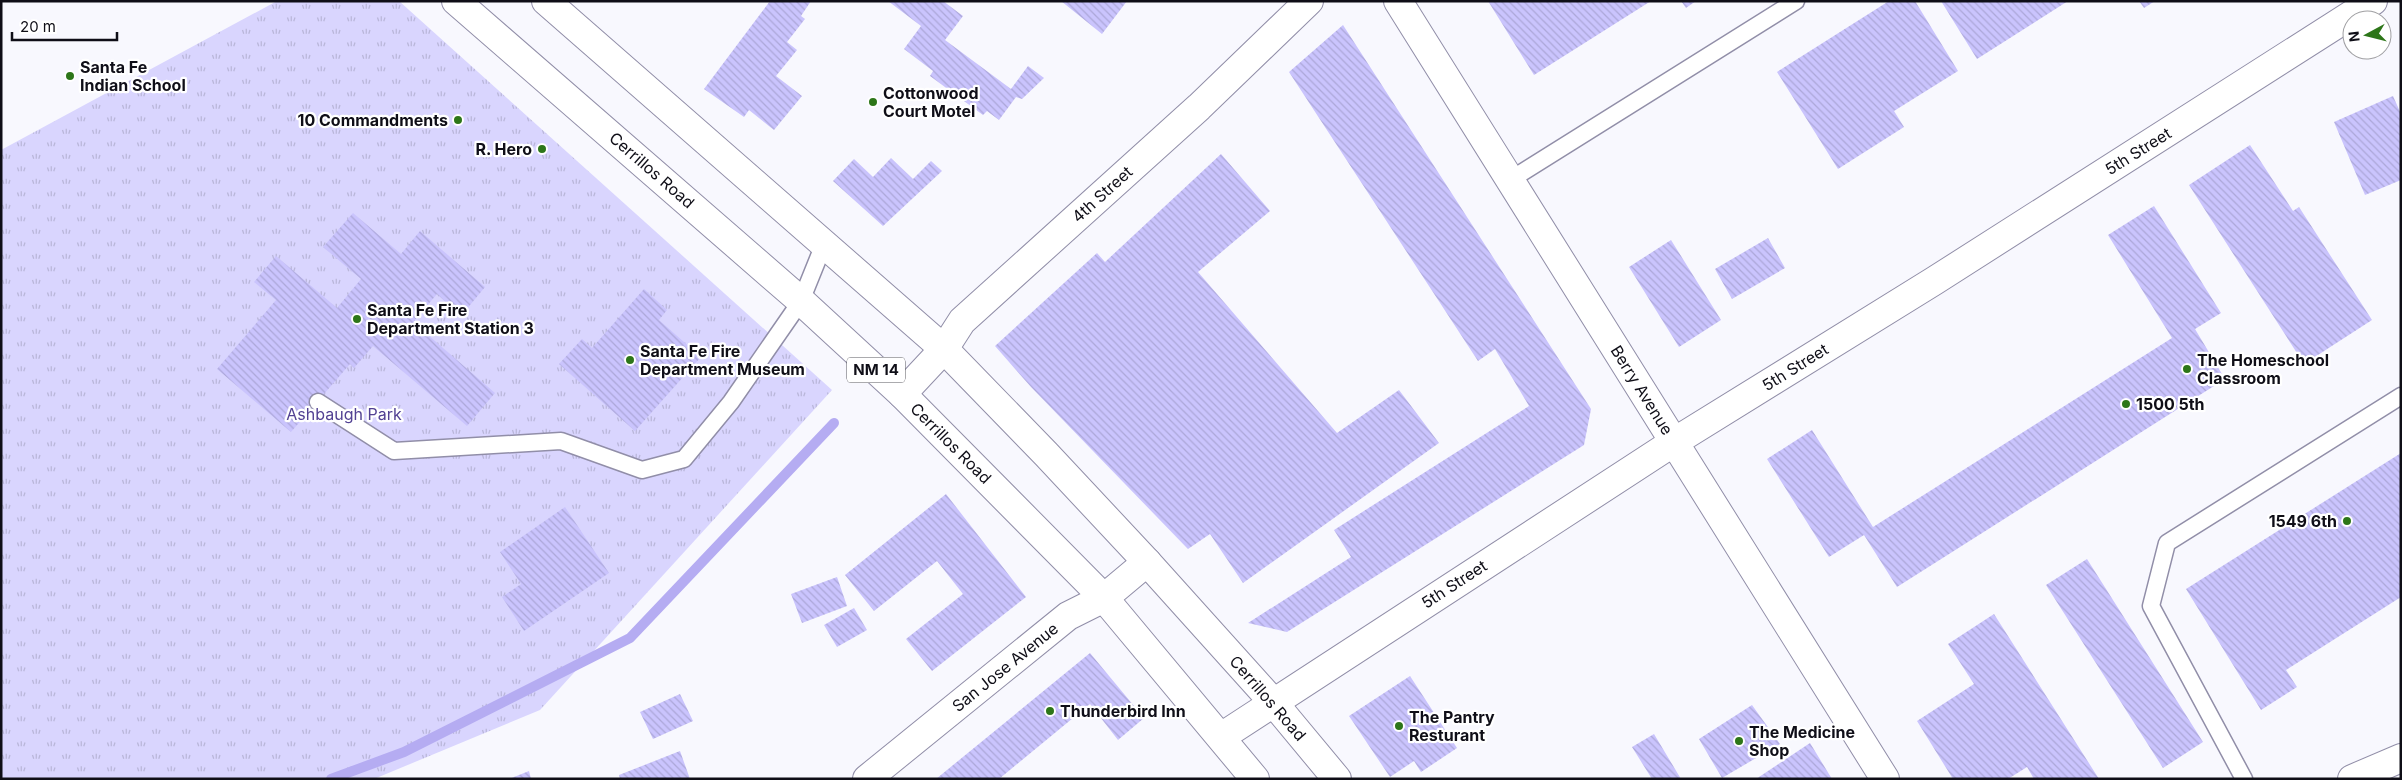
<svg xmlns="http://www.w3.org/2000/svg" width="2402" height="780" font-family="Inter,sans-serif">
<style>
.grass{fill:url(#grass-tufts)}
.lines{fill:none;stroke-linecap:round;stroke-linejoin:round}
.stream{stroke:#b5acf2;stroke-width:10}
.building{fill:url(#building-back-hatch)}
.service-casing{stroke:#918ea8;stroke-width:19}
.minor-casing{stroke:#918ea8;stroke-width:30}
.primary-casing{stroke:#918ea8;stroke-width:30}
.service{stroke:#fff;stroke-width:16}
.minor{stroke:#fff;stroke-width:28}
.primary{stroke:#fff;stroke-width:28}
.poi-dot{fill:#2d7619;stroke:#fff;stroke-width:2}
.labels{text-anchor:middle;stroke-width:4.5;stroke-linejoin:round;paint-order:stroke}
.shield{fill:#fff;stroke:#57565d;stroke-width:1}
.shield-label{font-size:15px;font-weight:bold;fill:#0f0e17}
.poi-label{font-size:16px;font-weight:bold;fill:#0f0e17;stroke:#fff;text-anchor:start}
.street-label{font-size:16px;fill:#0f0e17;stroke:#fff}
.park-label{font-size:16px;fill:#524193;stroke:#fff}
</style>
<defs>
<pattern id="grass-tufts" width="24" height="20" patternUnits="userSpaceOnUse" patternTransform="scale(1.25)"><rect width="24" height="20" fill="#d9d5fe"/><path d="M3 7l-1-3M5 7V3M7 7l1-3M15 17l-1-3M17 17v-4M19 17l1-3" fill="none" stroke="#b9b6d9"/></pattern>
<pattern id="building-back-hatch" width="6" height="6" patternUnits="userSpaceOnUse" patternTransform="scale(1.25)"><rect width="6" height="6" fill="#cac4fd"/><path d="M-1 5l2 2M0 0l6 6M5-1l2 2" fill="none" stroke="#aca7d8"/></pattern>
</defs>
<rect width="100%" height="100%" fill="#f8f8fe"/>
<path class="grass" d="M277,1H399L832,390L540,710L374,779H1V150Z"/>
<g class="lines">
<path class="stream" d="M331,779L404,752L630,638L834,423"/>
</g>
<path class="building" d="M770,1H811L801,16L805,19L787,42L797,50L776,76L802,96L774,130L749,110L744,117L704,89Z
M888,1H943L963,16L945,40L1011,89L1028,66L1044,78L1022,99L1016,97L999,120L987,111L983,115L930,76L933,71L904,49L921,26Z
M1061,1H1127L1102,34Z
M1488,1H1651L1534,75Z
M1681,1H1696L1686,8Z
M1889,1H1915L1958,71L1894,111L1904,127L1838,169L1777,72Z
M1941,1H2068L1977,59Z
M2139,1H2155L2144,8Z
M1343,25L1591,409L1584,445L1287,632L1248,623L1351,557L1334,530L1529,406L1495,349L1478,361L1289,72Z
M2393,96L2401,114V180L2365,195L2334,122Z
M2250,145L2293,211L2299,207L2372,320L2304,364L2189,185Z
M1221,154L1270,211L1198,272L1337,433L1399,390L1439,443L1243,583L1210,534L1188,549L1031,387L995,346L1097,253L1105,262Z
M891,158L913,179L931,161L942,171L883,226L833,181L854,159L873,177Z
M2154,206L2221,313L2195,329L2225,379L1897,587L1864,535L1829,557L1767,459L1812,430L1873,527L2172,338L2108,235Z
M353,213L401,254L420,231L485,287L461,316L437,294L413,322L495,393L467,426L373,346L354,368L350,364L291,432L217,369L276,300L254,282L276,256L337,308L361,279L323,247Z
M1768,238L1785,268L1732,299L1715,269Z
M1671,240L1721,320L1679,347L1629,267Z
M644,289L667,310L659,320L701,357L635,431L559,364L582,339L592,348Z
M2401,453V597L2286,670L2297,687L2261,710L2186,589Z
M946,494L1026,597L932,671L906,639L963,594L937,561L874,611L845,575Z
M565,507L609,573L524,631L502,597L521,584L500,552Z
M2087,559L2203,742L2163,768L2046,585Z
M837,577L847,606L802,623L791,594Z
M854,608L867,630L837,647L824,625Z
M1994,614L2099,779H2034L2027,767L2008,779H1953L1917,721L1974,684L1948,644Z
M1090,653L1144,718L1118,740L1090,704L999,779H936Z
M1410,676L1457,748L1421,772L1414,761L1390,777L1349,716Z
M680,694L693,721L653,739L640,712Z
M1752,705L1780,744L1722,778L1699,739Z
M1654,734L1681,779H1652L1632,747Z
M1810,743L1832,779H1756Z
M680,751L690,779H620L619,775Z
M529,771L531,779H509Z"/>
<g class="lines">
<defs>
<path id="service" d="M1510,180L1796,1
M318,402L394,451L561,441L642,470L684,459L731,402L801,301L824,244
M2244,779L2151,606L2167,543L2401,396"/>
<path id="minor" d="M1398,1L1885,779
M902,394L944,349L962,321L1199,107L1309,1
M1221,737L1674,442L1934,281L2373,1
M867,779L1068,616L1104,598L1147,562
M2352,779L2401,758"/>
<path id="primary" d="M456,1L801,301L902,394L1104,598L1255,779
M546,1L944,349L1046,454L1147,562L1273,702L1337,779"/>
</defs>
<use href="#service" class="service-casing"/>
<use href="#minor" class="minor-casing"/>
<use href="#primary" class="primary-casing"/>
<use href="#service" class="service"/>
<use href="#minor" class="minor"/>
<use href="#primary" class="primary"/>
</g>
<g class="poi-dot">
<circle cx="70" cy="76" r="5"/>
<circle cx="873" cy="102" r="5"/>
<circle cx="458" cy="120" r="5"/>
<circle cx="542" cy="149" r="5"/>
<circle cx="357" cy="319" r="5"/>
<circle cx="630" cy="360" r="5"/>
<circle cx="2187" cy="369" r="5"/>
<circle cx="2126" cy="404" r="5"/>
<circle cx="2347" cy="521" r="5"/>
<circle cx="1050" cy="711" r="5"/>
<circle cx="1399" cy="726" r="5"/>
<circle cx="1739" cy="741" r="5"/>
</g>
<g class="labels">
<rect class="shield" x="847" y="357.5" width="58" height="25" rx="4"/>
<g class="shield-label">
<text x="876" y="375">NM 14</text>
</g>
<g class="poi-label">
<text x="80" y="73">Santa Fe<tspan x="80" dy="18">Indian School</tspan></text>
<text x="883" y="99">Cottonwood<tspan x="883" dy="18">Court Motel</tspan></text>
<text x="448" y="126" text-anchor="end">10 Commandments</text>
<text x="532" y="155" text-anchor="end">R. Hero</text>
<text x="367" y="316">Santa Fe Fire<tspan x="367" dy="18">Department Station 3</tspan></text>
<text x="640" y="357">Santa Fe Fire<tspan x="640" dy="18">Department Museum</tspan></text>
<text x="2197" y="366">The Homeschool<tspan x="2197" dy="18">Classroom</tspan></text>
<text x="2136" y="410">1500 5th</text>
<text x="2337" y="527" text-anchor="end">1549 6th</text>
<text x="1060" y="717">Thunderbird Inn</text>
<text x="1409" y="723">The Pantry<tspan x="1409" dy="18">Resturant</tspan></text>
<text x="1749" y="738">The Medicine<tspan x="1749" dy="18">Shop</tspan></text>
</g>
<g class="street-label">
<text transform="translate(2138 151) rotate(-32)" y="6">5th Street</text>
<text transform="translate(652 170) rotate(41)" y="6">Cerrillos Road</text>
<text transform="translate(1102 194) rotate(-42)" y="6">4th Street</text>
<text transform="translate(1795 367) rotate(-32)" y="6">5th Street</text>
<text transform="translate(1642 390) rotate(58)" y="6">Berry Avenue</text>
<text transform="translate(951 443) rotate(45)" y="6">Cerrillos Road</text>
<text transform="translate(1454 584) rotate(-33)" y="6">5th Street</text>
<text transform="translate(1005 667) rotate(-39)" y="6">San Jose Avenue</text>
<text transform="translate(1268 698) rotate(49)" y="6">Cerrillos Road</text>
</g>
<g class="park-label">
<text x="344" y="420">Ashbaugh Park</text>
</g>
</g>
<rect width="2402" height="780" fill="none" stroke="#0f0e17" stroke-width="5"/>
<g transform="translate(2367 35) rotate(263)"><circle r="24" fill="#ffffff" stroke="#9f9fa2"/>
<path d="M0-4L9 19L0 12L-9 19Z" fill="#2d7619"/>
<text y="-8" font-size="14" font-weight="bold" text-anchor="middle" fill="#0f0e17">N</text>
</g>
<path d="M12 32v8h105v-8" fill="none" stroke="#0f0e17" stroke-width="2.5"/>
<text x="20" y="32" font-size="15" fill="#0f0e17" stroke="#ffffff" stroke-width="4" paint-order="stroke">20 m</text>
</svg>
